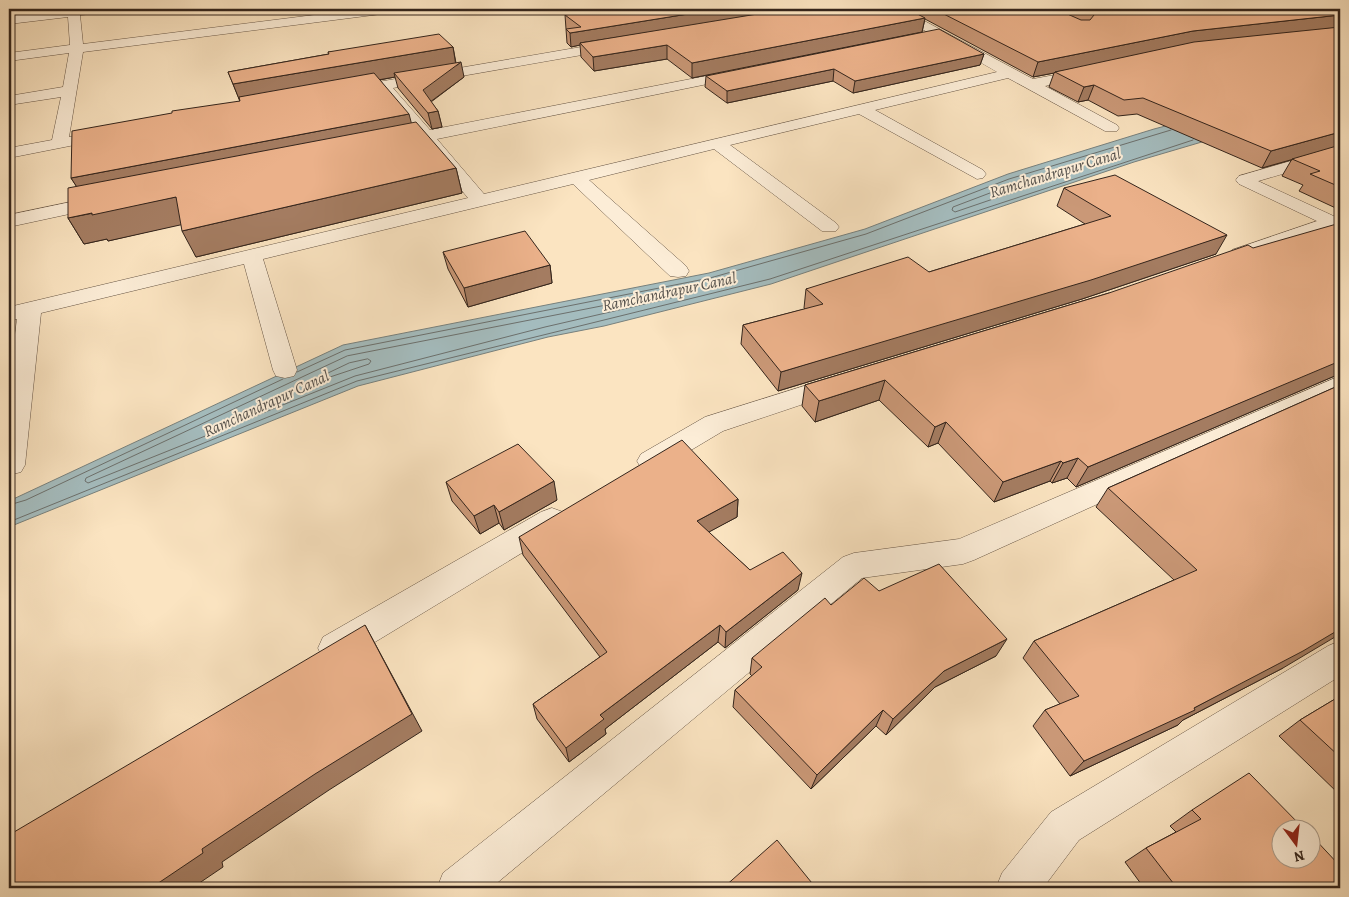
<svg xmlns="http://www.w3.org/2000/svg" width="1349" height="897" font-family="Alegreya,serif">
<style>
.water{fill:#a4bcbe;stroke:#77807d}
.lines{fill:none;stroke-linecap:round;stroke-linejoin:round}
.shore{stroke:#6c706d;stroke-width:1}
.minor-casing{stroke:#665545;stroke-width:1}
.tertiary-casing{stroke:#665545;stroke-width:1}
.minor{fill:#fcedd7;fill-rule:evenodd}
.tertiary{fill:#fcedd7;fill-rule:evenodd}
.wall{fill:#ca9877;stroke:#34251c}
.shaded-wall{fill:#a47c61;stroke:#34251c}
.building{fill:#ebb18a;stroke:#34251c}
.labels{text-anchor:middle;stroke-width:4;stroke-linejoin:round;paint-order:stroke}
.far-water-label{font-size:16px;font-style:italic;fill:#56524d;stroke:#fcedd7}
</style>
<rect width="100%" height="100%" fill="#fbe4c1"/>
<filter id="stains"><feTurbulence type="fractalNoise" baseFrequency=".004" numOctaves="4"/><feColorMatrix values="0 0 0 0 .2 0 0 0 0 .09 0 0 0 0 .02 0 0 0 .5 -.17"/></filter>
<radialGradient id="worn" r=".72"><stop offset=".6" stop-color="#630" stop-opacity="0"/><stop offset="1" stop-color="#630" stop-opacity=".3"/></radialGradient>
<path class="water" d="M1298,91L1239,131L1134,162L771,284L604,326L548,337L358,386L9,527V501L343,345L709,273L865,229L1008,174L1154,129Z"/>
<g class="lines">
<path class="shore" d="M1079,164L1083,166L1081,169L955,212L952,210L953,207L1011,185Z
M674,292L677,294L675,297L545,327L355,376L88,483L85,481L86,478L347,356Z
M368,359L371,361L369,364L330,377L327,376L328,373L349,363Z
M297,372L345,350L710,278L866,234L1009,179L1171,130
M9,505L26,500L283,379
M9,522L357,381L770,279L1193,140"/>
<defs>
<path id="minor" d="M72,9H109L103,13L80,15L83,44L362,9H395L389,13L83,52L69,137L109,129L115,131L117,134L115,137L9,158V148L52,140L61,97L9,105V96L63,87L69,53L9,61V53L70,45L68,17L9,24V16Z
M887,9H902L1033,79L1087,69L1092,70L1094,73L1092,76L1045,86L1117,125L1119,128L1117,131H1105L1008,78L875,110L983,170L986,174L983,178L977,179L859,114L730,145L836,223L839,227L836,231H822L714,149L589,180L686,266L689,271L686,276L678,277L670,276L573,184L263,259L297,370L294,376L285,378L276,376L273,370L244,264L41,313L25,465L21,472L9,475V380L17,319L9,321V307L468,198L422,142L391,148L385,147L383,143L385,139L415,133L380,90L348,95L343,94L341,91L343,88L616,41L623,45L616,49L393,88L430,130L742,69L749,73L742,77L437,139L484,194L997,72Z
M1340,147V157L1245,185L1239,184L1236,180L1239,176Z
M104,195L111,197L113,201L111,205L9,227V215Z
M1332,216L1340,220L1339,226L1246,258L1239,260L1232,258L1229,254L1232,250Z
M839,375L848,377L852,383L848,389L723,431L661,468L651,471L641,468L637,461L641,454L705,417Z
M1340,376V394L974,560L963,564L862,578L491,888H437L443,873L843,557L854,553L959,539Z
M552,508L563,512L567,520L563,528L347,659L335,664L323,659L318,648L323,637L541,512Z
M1340,641V676L1079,840L1043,888H996L1002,873L1051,812L1328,646Z"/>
<path id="tertiary" d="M1245,175L1340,219V232L1239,184L1236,180L1239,176Z"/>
</defs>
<use href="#minor" class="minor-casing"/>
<use href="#tertiary" class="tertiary-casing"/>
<use href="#minor" class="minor"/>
<use href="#tertiary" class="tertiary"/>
</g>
<path class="wall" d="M609,9H1340V210L1299,191L1303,185L1282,176L1292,159L1298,158L1262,168L1137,114L1118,116L1088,100L1078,102L1049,87L1054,73L1033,77L925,19L922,32L692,78L667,59L594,71L581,57L580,45L571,47L567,43L565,15Z
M453,47L456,63L464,77L431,102L438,111L442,127L432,129L398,88L395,77L380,80L411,123L456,168L462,193L196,257L181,224L108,241L107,239L84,244L68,218L77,187L71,178L240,101L228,72L329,54L328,52Z
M984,54L980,65L853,93L833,81L727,103L705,87L706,76Z
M1064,188L1216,254L1082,299L778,391L741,344L743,325L805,309L804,308L806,289L929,272L1085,224L1057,206Z
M443,252L550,265L552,283L468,307L448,269Z
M1109,293L1337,375L1076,487L1067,478L1052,483L1050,481L994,502L938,443L928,447L879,400L815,422L802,406L805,385Z
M1340,385L1283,668L1183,720L1178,725L1070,776L1033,726L1045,710L1060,704L1023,658L1034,641L1174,580L1096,507L1108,488Z
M446,482L557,500L504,530L499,523L480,534L452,501Z
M738,499L737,517L708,532L750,570L798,590L725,648L718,642L605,729L606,734L569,762L537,719L533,704L600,657L523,555L519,537Z
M879,591L996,656L935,687L886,735L876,726L811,789L733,707L735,690L752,676L750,674L752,658L831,605Z
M1340,696V795L1279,736L1300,720Z
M1192,810L1340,888H1144L1125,862L1146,848L1176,832L1170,826Z"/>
<path class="shaded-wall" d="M9,9H20L17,13L9,15Z
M719,9H800L580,43V45L571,47L570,33Z
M1340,15V27L1055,72L1054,73L1033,77L1038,62L1193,31Z
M925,18L922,32L692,78V63Z
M9,28L14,36L9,49Z
M667,45V59L594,71L593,57Z
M453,47L456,66L461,62L464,77L426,105L394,73L395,77L241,104L233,84Z
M984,54L980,65L853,93L855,81Z
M834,69L833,81L727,103V91Z
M1094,85L1088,100L1078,102L1084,87Z
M438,111L442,127L432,129L428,113Z
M409,114L414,133L84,198L71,178Z
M1340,132V146L1262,168L1271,151Z
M456,168L462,193L196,257L182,231Z
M176,197L189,223L108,241L107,239L84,244L68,218Z
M1227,235L1216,254L1082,299L778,391L781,372Z
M550,265L552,283L468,307L464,288Z
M1340,360V372L1337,375L1076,487L1088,467Z
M885,380L879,400L815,422L819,401Z
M946,422L938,443L928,447L935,427Z
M1078,458L1067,478L1052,483L1063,463Z
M1061,461L1050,481L994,502L1003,482Z
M554,481L557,500L504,530L499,512Z
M738,499L737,517L696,539L697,521Z
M494,505L499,523L480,534L474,516Z
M802,573L798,590L725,648L726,632Z
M365,625L422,731L329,790L222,862L223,867L192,888H151L202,849Z
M720,625L718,642L605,729L606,734L569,762L566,748L600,715Z
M1340,629V634L1283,668L1183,720L1178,725L1070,776L1084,761L1194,708Z
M1007,639L996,656L935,687L886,735L893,719L944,671Z
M883,710L876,726L811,789L817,775Z"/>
<path class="building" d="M609,9H719L570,33L566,29L581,27L565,15Z
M788,9H908L925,18L692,63L667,45L593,57L580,43Z
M934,9H1056L1081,20H1090L1094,15L1081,9H1340V15L1193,31L1038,62Z
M1340,27V132L1271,151L1143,98L1124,100L1094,85L1084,87L1055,72L1194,42Z
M939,29L984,54L855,81L834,69L727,91L706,76Z
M439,34L453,47L233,84L228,72L329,54L328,52Z
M461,62L423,90L438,111L428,113L394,73Z
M374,73L409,114L71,178L72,131L172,113V111L240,101L239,97Z
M416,122L456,168L182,231L176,197L92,215V213L68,218V188Z
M1340,145V187L1310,174L1320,171L1292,159Z
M1115,175L1227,235L1091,280L781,372L743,325L823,304L806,289L908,257L929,272L1111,216L1064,188Z
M1340,223V361L1088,467L1078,458L1063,463L1061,461L1003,482L946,422L935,427L885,380L819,401L805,385L1109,293L1248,245L1253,248Z
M525,231L550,265L464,288L443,252Z
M1340,385V629L1303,651L1194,708L1195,710L1084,761L1045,710L1079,696L1034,641L1197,570L1108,488Z
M682,440L738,499L697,521L750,570L783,552L802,573L726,632L720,625L600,715L604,719L566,748L533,704L607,652L519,537Z
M518,444L554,481L499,512L494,505L474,516L446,482Z
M939,564L1007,639L944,671L893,719L883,710L817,775L735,690L762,667L752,658L825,598L831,605L864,578L879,591Z
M365,625L412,714L315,774L202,849L203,853L151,888H9V835Z
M1340,696V757L1300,720Z
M1249,773L1305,830H1282V860H1312V836L1340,866V888H1177L1146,848L1201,819L1192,810Z
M777,840L816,888H723Z"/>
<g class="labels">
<g class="far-water-label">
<text transform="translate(1055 172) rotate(-17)" y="6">Ramchandrapur Canal</text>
<text transform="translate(669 291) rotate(-12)" y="6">Ramchandrapur Canal</text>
<text transform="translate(266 403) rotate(-25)" y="6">Ramchandrapur Canal</text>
</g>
</g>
<rect width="1349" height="897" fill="none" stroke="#fbe4c1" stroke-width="30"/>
<rect x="10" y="10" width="1329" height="877" fill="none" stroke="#34251c" stroke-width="2.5"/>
<rect x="15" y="15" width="1319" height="867" fill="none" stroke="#34251c"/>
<g transform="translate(1296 844) rotate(165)"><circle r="24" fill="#fcedd7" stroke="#ac9d8c"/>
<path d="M0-4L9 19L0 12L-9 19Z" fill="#8f2418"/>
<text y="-8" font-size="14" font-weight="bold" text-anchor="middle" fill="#34251c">N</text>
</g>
<rect width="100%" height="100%" filter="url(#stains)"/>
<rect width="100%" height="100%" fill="url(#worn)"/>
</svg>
